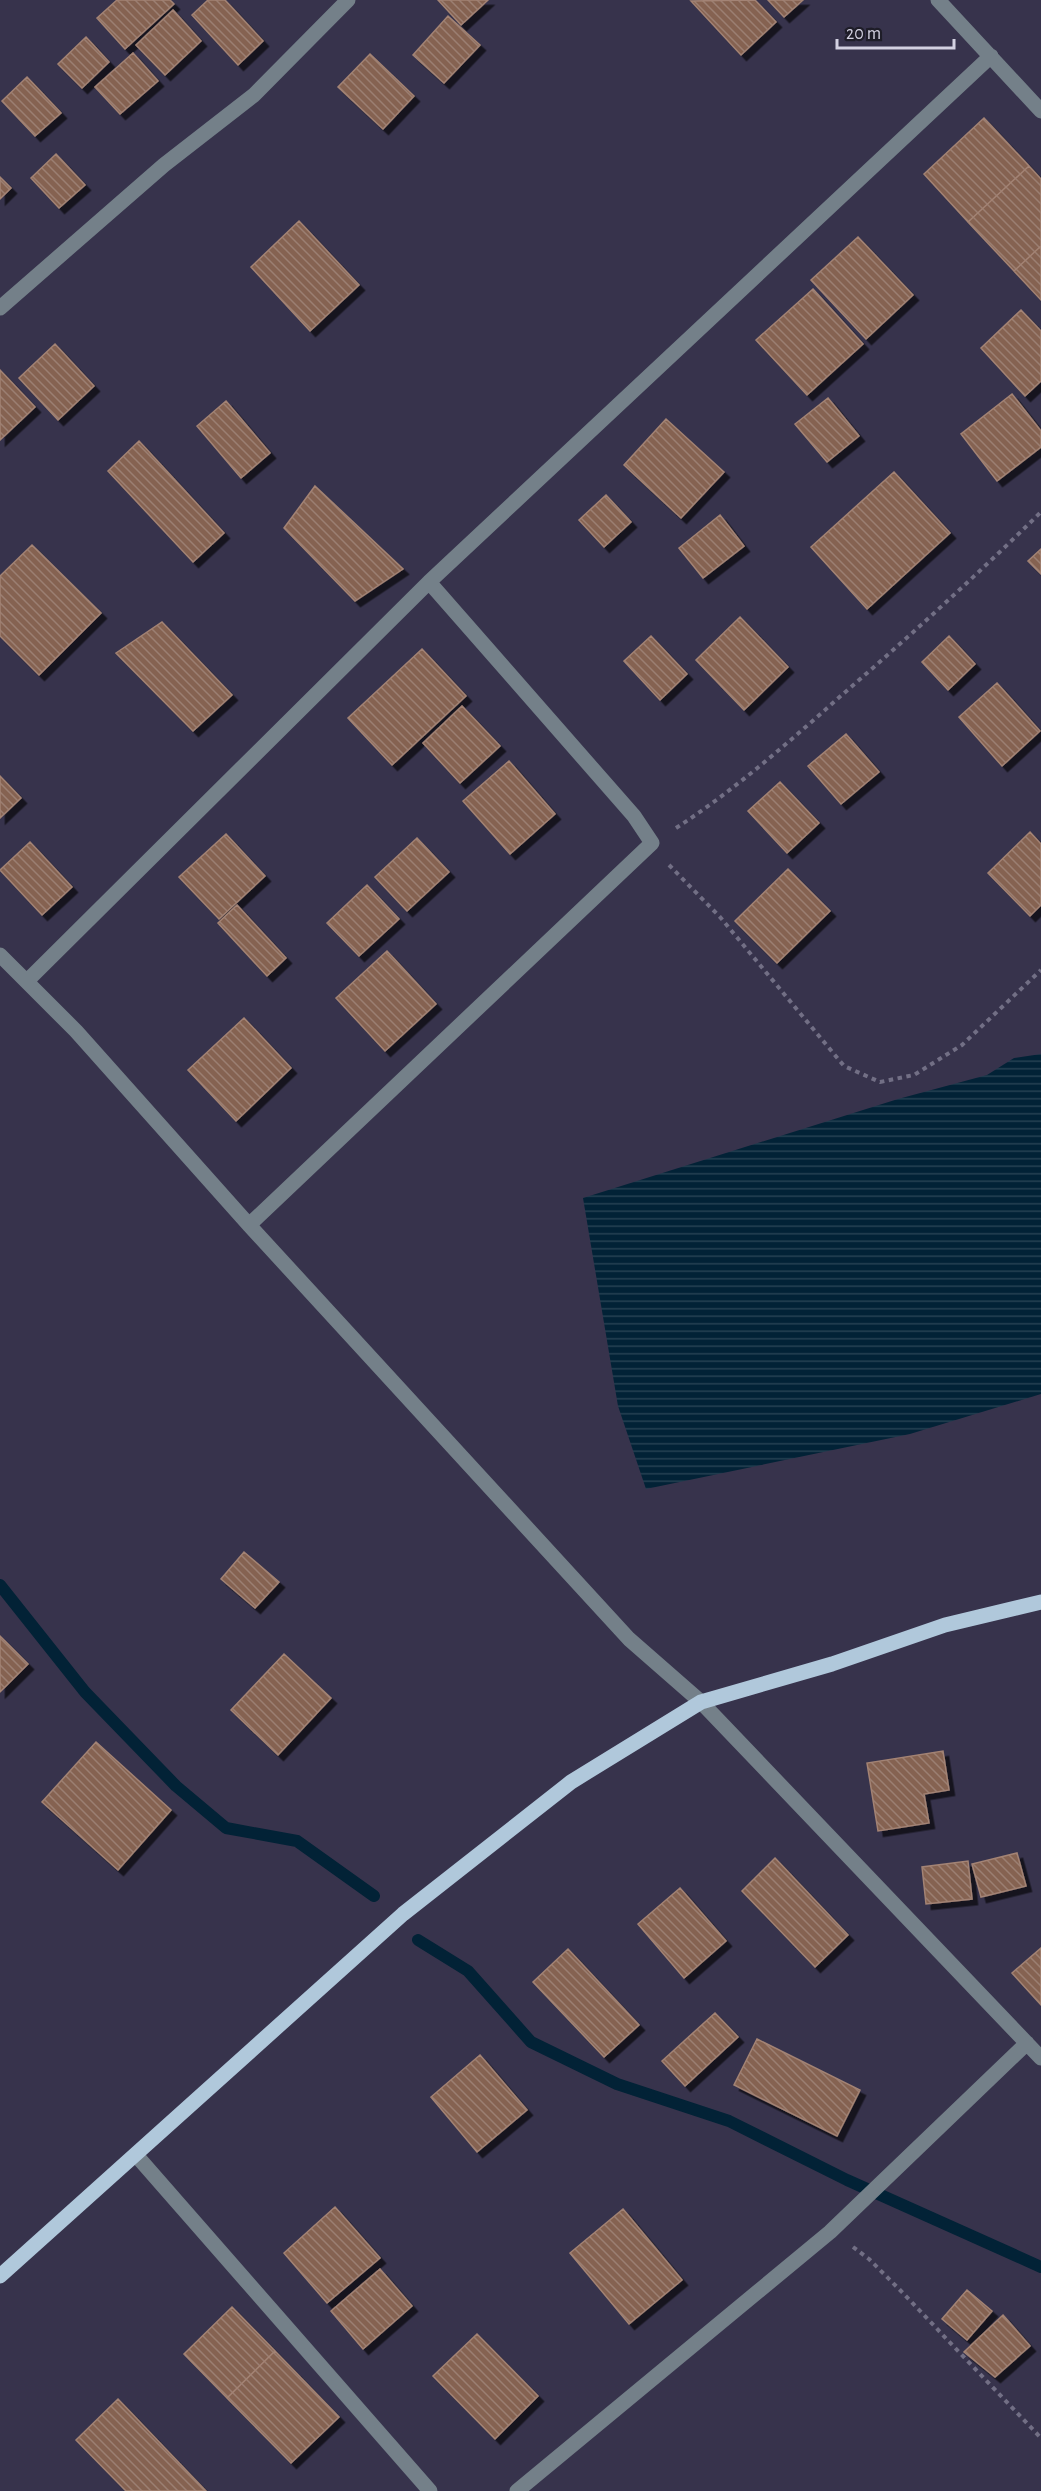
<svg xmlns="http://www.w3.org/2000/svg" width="1041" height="2491" font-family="'Alegreya Sans',sans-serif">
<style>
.water{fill:url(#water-rules)}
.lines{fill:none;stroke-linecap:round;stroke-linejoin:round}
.stream{stroke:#022236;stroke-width:12}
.building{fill:url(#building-back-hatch);stroke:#a38374;stroke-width:1.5;filter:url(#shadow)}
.path{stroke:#726f85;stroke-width:4;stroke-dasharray:4.5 4.5;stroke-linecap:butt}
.minor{stroke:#748089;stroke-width:15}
.major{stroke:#b0c8db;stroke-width:15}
</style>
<defs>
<pattern id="water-rules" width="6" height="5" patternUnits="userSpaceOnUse" patternTransform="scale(1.5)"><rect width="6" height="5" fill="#022236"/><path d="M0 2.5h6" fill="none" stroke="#264153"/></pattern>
<pattern id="building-back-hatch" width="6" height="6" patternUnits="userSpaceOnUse" patternTransform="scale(1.5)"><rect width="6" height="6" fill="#856251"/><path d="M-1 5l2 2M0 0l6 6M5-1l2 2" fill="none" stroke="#9b7f72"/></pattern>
<filter id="shadow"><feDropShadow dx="5.5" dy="5.5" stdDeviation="0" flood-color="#0009"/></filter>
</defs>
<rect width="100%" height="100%" fill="#37334c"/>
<path class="water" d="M1041,1054V1394L910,1434L646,1489L618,1406L583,1198L898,1099L987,1075L1014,1058Z"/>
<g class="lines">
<path class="stream" d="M0,1585L85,1692L176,1786L226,1828L297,1841L374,1896
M418,1940L468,1971L531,2042L617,2084L729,2121L847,2180L1041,2267"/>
</g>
<path class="building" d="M117,0H170L174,4L125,49L97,18Z
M208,0H225L263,41L238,65L192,15Z
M438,0H488L461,25Z
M755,0L776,22L741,55L691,1Z
M768,0H803L784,17Z
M173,10L201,41L165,75L136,45Z
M448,16L480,45L444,83L413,55Z
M86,37L109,62L82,88L58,64Z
M133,53L158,81L120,114L95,87Z
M370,54L414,96L383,129L338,87Z
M27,77L61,113L35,136L2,101Z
M984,118L1029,166L968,222L924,174Z
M56,154L85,185L59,208L31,178Z
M1029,166L1041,179V246L1014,271L968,222Z
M0,177L11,188L0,199Z
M299,221L359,285L310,331L251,267Z
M858,237L913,295L866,339L811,280Z
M1041,246V300L1014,271Z
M813,289L863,344L807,395L756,340Z
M1021,310L1041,331V381L1025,396L981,348Z
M55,344L94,386L58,420L19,378Z
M0,370L35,407L0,440Z
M1012,394L1041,431V447L997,481L961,434Z
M828,398L859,436L827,462L795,424Z
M226,401L270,453L241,478L197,426Z
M666,419L724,472L681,518L624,465Z
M139,441L224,533L193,562L108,471Z
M894,472L950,533L867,609L811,547Z
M315,486L403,569L355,601L284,528Z
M606,495L631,522L604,547L579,520Z
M720,515L744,546L703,578L679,548Z
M32,545L101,613L39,675L0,636V576Z
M1041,549V574L1028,561Z
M740,617L788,667L744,710L696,660Z
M162,622L232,695L193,731L116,653Z
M651,636L687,674L660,700L624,661Z
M949,636L975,664L948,690L922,662Z
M422,649L466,696L392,765L348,718Z
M997,683L1040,731L1002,766L959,717Z
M462,706L500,746L460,783L423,743Z
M846,734L879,772L841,804L808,766Z
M509,761L555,814L510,854L463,801Z
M0,776L21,798L0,818Z
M780,782L819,823L787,853L748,811Z
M1030,832L1041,844V905L1030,916L988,873Z
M226,834L265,876L219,919L179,877Z
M417,838L449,872L407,911L375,877Z
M30,842L72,887L42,915L0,870Z
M788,869L830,911L777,963L735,921Z
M367,885L399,919L359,956L327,923Z
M237,905L286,958L267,976L218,923Z
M387,951L436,1004L385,1051L336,998Z
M244,1018L291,1068L236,1121L188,1070Z
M244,1552L279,1582L255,1608L221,1579Z
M0,1636L28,1664L0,1692Z
M284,1654L331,1698L278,1755L231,1710Z
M96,1742L171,1810L118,1870L42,1802Z
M943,1751L949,1790L924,1794L929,1823L878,1831L867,1763Z
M1017,1853L1026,1886L981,1897L972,1864Z
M775,1858L848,1935L815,1967L742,1891Z
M968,1861L972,1899L926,1904L922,1867Z
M680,1888L726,1941L684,1978L638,1924Z
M1041,1948V2005L1012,1973Z
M568,1949L639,2025L604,2057L533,1982Z
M715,2013L738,2037L685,2086L662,2061Z
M757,2039L860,2090L837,2136L734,2085Z
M480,2055L527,2110L477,2152L431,2097Z
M335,2207L380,2258L327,2303L284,2253Z
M623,2209L682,2280L629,2324L570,2253Z
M380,2269L412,2306L363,2349L331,2311Z
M967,2290L992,2311L967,2340L942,2319Z
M232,2307L275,2351L227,2398L184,2354Z
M1003,2315L1030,2346L995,2377L964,2352Z
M477,2334L538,2396L495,2439L433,2376Z
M275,2351L339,2417L291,2463L227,2398Z
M118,2399L206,2491H126L76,2440Z"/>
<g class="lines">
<path class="path" d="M676,828C735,790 790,741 843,694C911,635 977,575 1041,512
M669,865L720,917L844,1066L880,1082L914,1075L962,1045L1041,970
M853,2247L869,2259L900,2290L1041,2438"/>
<path class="minor" d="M938,0L1041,111
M0,308L164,165L254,95L348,0
M0,955L76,1031L249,1225L629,1639L701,1702L1041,2058
M27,981L429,582
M249,1225L652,843L634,816L429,582L991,56
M136,2155L430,2491
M517,2491L830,2232L1027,2043"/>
<path class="major" d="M0,2276L403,1914L571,1782L701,1702L832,1664L945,1625L1041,1602"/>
</g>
<path d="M837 39v9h117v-9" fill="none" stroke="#d3d1e1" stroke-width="3"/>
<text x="846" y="39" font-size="18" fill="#d3d1e1" stroke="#1e1d28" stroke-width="4.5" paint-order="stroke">20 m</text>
</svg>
